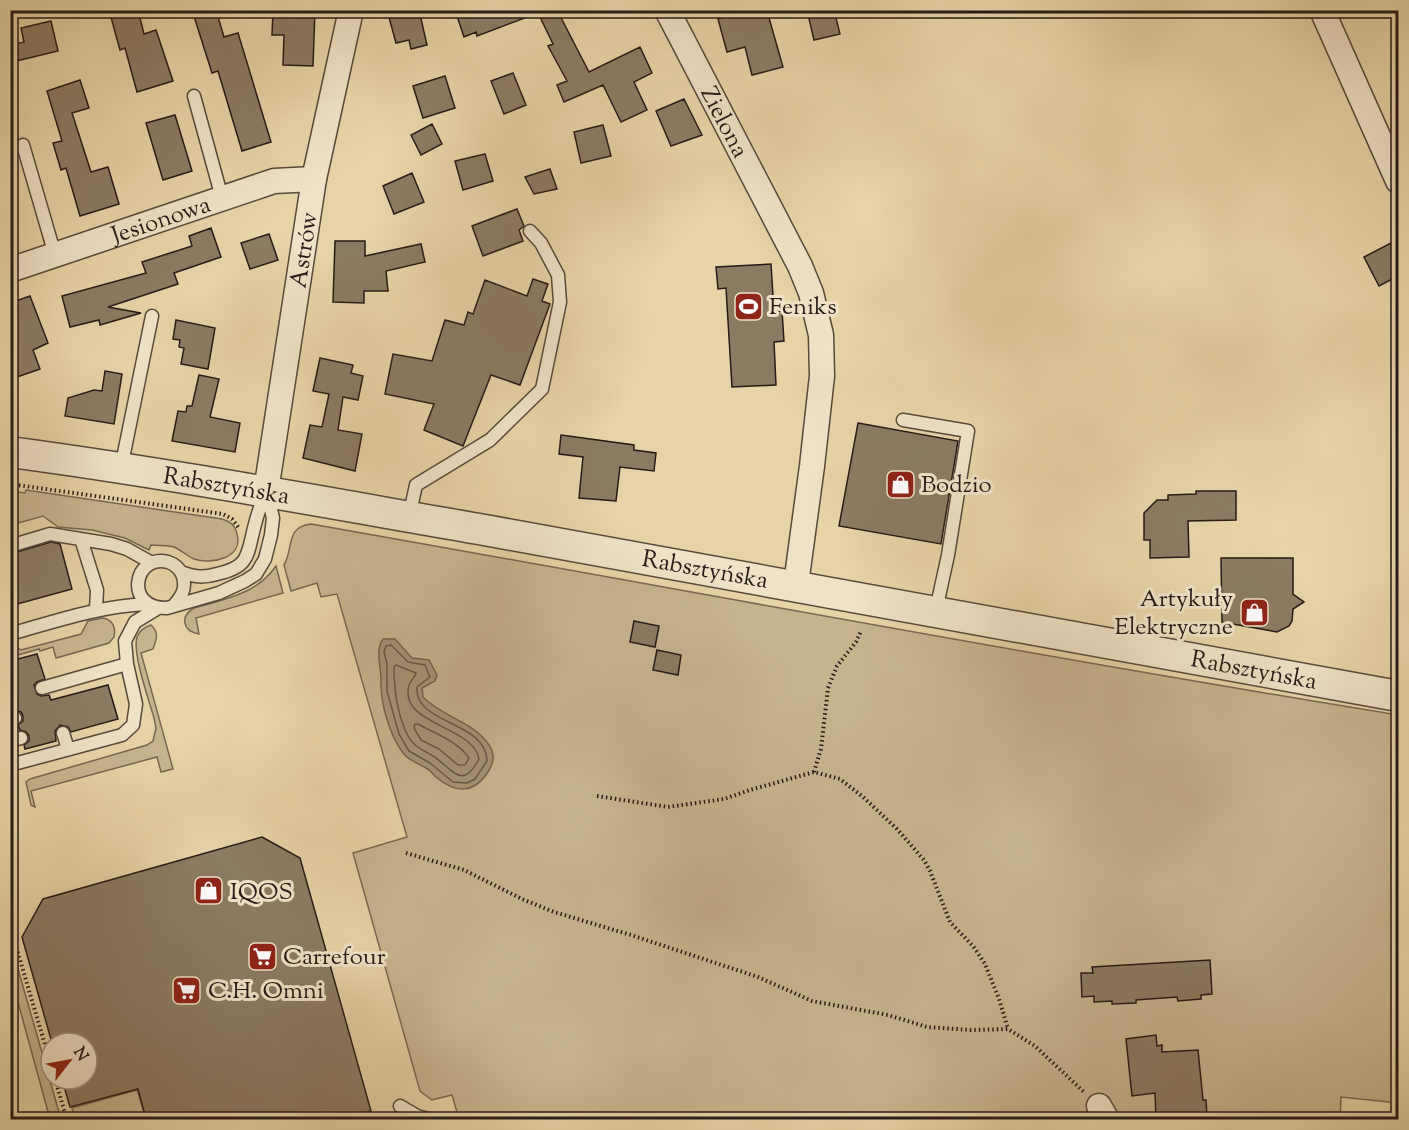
<svg xmlns="http://www.w3.org/2000/svg" width="1409" height="1130" font-family="'Sorts Mill Goudy',serif">
<style>
.green{fill:#c6b48f;stroke:#766852;stroke-width:1.5}
.water{fill:#a69476;stroke:#736450;stroke-width:1.5}
.lines{fill:none;stroke-linecap:round;stroke-linejoin:round}
.shore{stroke:#665846;stroke-width:1.5}
.building{fill:#8b7b62;stroke:#271b16;stroke-width:1.5}
.service-casing{stroke:#57493a;stroke-width:15}
.minor-casing{stroke:#57493a;stroke-width:27}
.tertiary-casing{stroke:#57493a;stroke-width:33}
.path{stroke:#271b16;stroke-width:4;stroke-dasharray:1.5 3;stroke-linecap:butt}
.service{stroke:#efe2c6;stroke-width:12}
.minor{stroke:#efe2c6;stroke-width:24}
.tertiary{stroke:#efe2c6;stroke-width:30}
.labels{text-anchor:middle;stroke-width:6;stroke-linejoin:round;paint-order:stroke}
.street-label{font-size:24px;fill:#271b16;stroke:#efe2c6}
.poi-label{font-size:24px;fill:#271b16;stroke:#efe2c6;text-anchor:start}
</style>
<rect width="100%" height="100%" fill="#e7d3a8"/>
<filter id="stains"><feTurbulence type="fractalNoise" baseFrequency=".00333" numOctaves="4"/><feColorMatrix values="0 0 0 0 .2 0 0 0 0 .09 0 0 0 0 .02 0 0 0 .5 -.17"/></filter>
<radialGradient id="worn" r=".72"><stop offset=".6" stop-color="#630" stop-opacity="0"/><stop offset="1" stop-color="#630" stop-opacity=".3"/></radialGradient>
<path class="green" d="M26,490L222,519C231,522 235,525 237,534C244,558 211,565 194,559C187,556 181,550 174,547C167,545 158,546 151,545L149,550L125,538L92,530L58,527L43,516L11,525V491L25,493Z
M311,524C674,588 1035,656 1398,715V1103L1341,1097L1340,1120L459,1119L452,1095L432,1100L420,1091L353,853L407,837L337,594L321,597L317,583L291,591L284,565C294,548 285,527 311,524Z
M276,566L283,593L196,618L199,634C182,631 180,616 194,608C225,599 257,594 276,566Z
M103,618C113,620 116,627 114,637L109,643L56,658L53,647L40,651L39,649L11,657V643L21,650L81,634L88,621Z
M151,625C160,633 156,640 153,649L141,653L173,769L161,772L157,757L31,791L35,807L31,805L26,782L30,779L147,745L153,741L156,728L154,718C149,700 132,653 137,637C140,630 144,627 151,625Z
M10,941L61,1119H50L11,977Z
M137,1090L146,1119H75L72,1108Z"/>
<path class="water" d="M383,639H395L412,658L429,660L437,675L435,681L422,688L423,697C442,717 473,721 489,745C495,754 494,762 489,770C475,794 456,794 436,777C433,774 430,770 426,768C418,763 409,761 403,753C389,734 380,702 381,679C381,666 375,650 383,639Z"/>
<g class="lines">
<path class="shore" d="M391,645L408,662L425,665L430,677L417,687C414,725 486,720 487,761L475,779L467,783L453,782L430,763L409,751L399,734L387,691V664L384,652L386,646Z
M396,665L416,673C415,677 411,680 409,685C398,725 474,726 479,759C462,792 452,768 433,756C421,749 412,746 406,732C397,712 394,689 394,667Z
M415,724H418C436,734 457,741 469,758L465,765H458L439,749L421,740L414,728Z"/>
</g>
<path class="building" d="M109,10H138L144,34L156,30L173,81L137,92L125,48L120,50Z
M192,10H216L224,37L238,33L271,142L242,151L218,71L212,73Z
M273,10H315L313,66L283,65L284,35H272Z
M387,10H419L427,45L411,49L409,40L396,43Z
M455,10H557L589,72L640,47L652,73L634,82L647,110L621,122L603,85L564,102L557,85L567,81L548,46L553,44L538,13L477,36L476,32L464,37Z
M729,10H752L753,14L767,11L783,67L752,75L745,47L727,52L718,19L729,16Z
M807,10H834L840,34L814,40Z
M51,21L58,51L16,61L12,45L24,42L21,28Z
M513,73L526,105L504,114L491,81Z
M445,76L455,108L423,118L413,86Z
M80,80L89,108L72,113L91,172L108,167L119,204L80,216L66,168L61,170L53,143L62,141L47,91Z
M684,99L702,135L671,146L656,111Z
M175,115L192,171L163,180L146,123Z
M432,124L442,144L421,155L411,135Z
M603,125L611,156L581,163L574,132Z
M485,154L493,181L463,190L455,161Z
M550,169L557,189L534,194L525,177Z
M412,173L424,202L394,214L383,186Z
M517,209L524,226L519,230L523,241L483,256L472,226Z
M211,228L221,257L174,273L178,284L108,307L141,313L100,325L99,320L70,327L62,296L146,273L142,262L192,246L189,236Z
M269,234L278,260L250,269L241,243Z
M335,241H365V256L421,244L425,262L386,271L388,291H364V303L333,302Z
M1391,243L1398,258V276L1379,286L1364,257Z
M771,264L774,312L782,311L784,341L774,342L776,385L732,387L726,288L718,289L716,267Z
M533,279L548,284L542,301L550,304L520,385L491,375L463,446L424,430L434,404L385,394L393,354L432,361L445,320L464,325L468,312L473,314L485,280L527,296Z
M30,296L48,343L33,350L40,369L17,377L10,360V303Z
M176,320L215,328L208,369L181,364L184,348L179,347L180,340L173,339Z
M320,358L353,365L351,373L363,376L358,400L343,397L338,430L362,434L355,471L303,458L310,425L322,427L329,394L313,391Z
M105,371L122,374L114,424L65,416L68,398L94,390L102,391Z
M199,375L219,379L210,417L240,423L235,452L172,441L178,411L186,412L187,406H192Z
M858,423L958,441L941,544L839,526Z
M561,435L634,445V450L656,453L654,471L620,467L616,501L579,498L583,457L559,454Z
M1196,491H1236V520L1188,521L1189,557L1150,558V540H1144V513L1157,500H1168V495L1196,494Z
M51,542L60,544L72,589L10,606V554Z
M1221,558H1293V594L1304,602L1293,609L1292,621L1289,626L1277,632L1222,622Z
M634,621L659,626L655,647L630,642Z
M657,650L681,655L678,675L653,670Z
M37,654L45,679L37,682L34,685L37,694L41,696L49,695L51,700L108,685L118,719L71,732L68,727L60,725L55,731L56,741L25,749L24,745L29,741V736L26,732L20,730L18,725L23,721V716L21,712L14,710L10,697V661Z
M262,837L300,858L371,1111L341,1119H146L138,1089L70,1107L62,1079H87V1043H52L22,937L43,899Z
M1210,960L1212,994L1201,995V999L1178,1001L1177,997L1136,1000V1003L1112,1004V1001L1094,1002V996L1082,997L1081,973H1093L1092,967Z
M1156,1035L1157,1046L1162,1045V1052L1198,1050L1203,1100H1206L1207,1117L1156,1119L1155,1093L1132,1096L1126,1039Z"/>
<g class="lines">
<defs>
<path id="service" d="M194,96L222,198
M23,145L55,255
M903,420L968,431L948,555L936,610
M121,468L152,316
M409,517L416,485L490,440L542,389L560,302L558,275L541,243L530,231
M81,539L97,590L96,609
M10,546L50,534L111,544L127,549L152,563
M181,572C194,577 203,578 217,574C249,567 247,556 254,528C257,515 261,504 266,492
M175,604C183,595 187,586 182,574C179,568 174,564 168,562C134,553 123,609 167,608L219,593L245,581L256,574L265,559L271,535L273,518L267,493
M10,634C56,621 100,606 147,604
M42,688L127,664
M10,719L15,718
M63,733L68,749
M10,741L21,738
M10,765L122,735L133,725L136,704L127,664L125,641L135,622L158,608
M400,1106L417,1116L433,1120"/>
<g id="minor">
<path id="s1" d="M667,10L800,266L811,293L821,335L822,376L812,466L796,584"/>
<path d="M1322,10L1398,181"/>
<path id="s2" d="M10,270L274,181L314,179"/>
<path id="s3" d="M266,491L314,179L351,10"/>
<path d="M1099,1106L1107,1120"/>
</g>
<g id="tertiary">
<path id="s4" d="M10,452C167,473 323,502 479,529C786,582 1092,640 1398,696"/>
</g>
</defs>
<use href="#service" class="service-casing"/>
<use href="#minor" class="minor-casing"/>
<use href="#tertiary" class="tertiary-casing"/>
<path class="path" d="M10,484L223,514L232,519L239,528
M814,772L821,749L828,688L837,666L856,642L861,631
M597,796L668,807L724,799L750,790L814,772L840,779L862,796L897,829L924,860L930,871L950,922L973,946L985,964L999,999L1008,1029
M406,853L464,870L522,899L554,912L631,935L758,977L812,1001L888,1015L927,1027L971,1030L1008,1029L1035,1046L1085,1093
M10,926L51,1065
M55,1079L67,1120"/>
<use href="#service" class="service"/>
<use href="#minor" class="minor"/>
<use href="#tertiary" class="tertiary"/>
</g>
<defs>
<symbol id="stadium-square" viewBox="-11 -11 22 22"><rect x="-9" y="-9" width="18" height="18" rx="4" fill="#8f2418" stroke="#efe2c6"/><path d="M0-5a6.5 5 0 1 0 0 10a6.5 5 0 1 0 0-10ZM-3.5-1.8h7v3.6h-7Z" fill="#fff"/></symbol>
<symbol id="shop-square" viewBox="-11 -11 22 22"><rect x="-9" y="-9" width="18" height="18" rx="4" fill="#8f2418" stroke="#efe2c6"/><path d="M-5-2.5h2.3a2.7 3.5 0 0 1 5.4 0H5L5.5 6h-11ZM-1.5-2.5h3a1.5 2.3 0 0 0-3 0Z" fill="#fff"/></symbol>
<symbol id="supermarket-square" viewBox="-11 -11 22 22"><rect x="-9" y="-9" width="18" height="18" rx="4" fill="#8f2418" stroke="#efe2c6"/><path d="M-6-5.5h2.5l.6 2H6L4.5 2H-2.5L-4.4-4H-6ZM-1.5 3.2a1.3 1.3 0 1 0 .1 0ZM3 3.2a1.3 1.3 0 1 0 .1 0Z" fill="#fff"/></symbol>
</defs>
<g fill-rule="evenodd">
<use href="#stadium-square" x="732" y="290" width="33" height="33"/>
<use href="#shop-square" x="884" y="468" width="33" height="33"/>
<use href="#shop-square" x="1238" y="596" width="33" height="33"/>
<use href="#shop-square" x="192" y="874" width="33" height="33"/>
<use href="#supermarket-square" x="246" y="940" width="33" height="33"/>
<use href="#supermarket-square" x="170" y="974" width="33" height="33"/>
</g>
<g class="labels">
<g class="street-label">
<text dy="8" stroke="none"><textPath href="#s1" startOffset="126">Zielona</textPath></text>
<text dy="8" stroke="none"><textPath href="#s2" startOffset="159">Jesionowa</textPath></text>
<text dy="8" stroke="none"><textPath href="#s3" startOffset="244">Astrów</textPath></text>
<text dy="8" stroke="none"><textPath href="#s4" startOffset="219">Rabsztyńska</textPath></text>
<text dy="8" stroke="none"><textPath href="#s4" startOffset="705">Rabsztyńska</textPath></text>
<text dy="8" stroke="none"><textPath href="#s4" startOffset="1263">Rabsztyńska</textPath></text>
</g>
<g class="poi-label">
<text x="769" y="314">Feniks</text>
<text x="921" y="492">Bodzio</text>
<text x="1233" y="606" text-anchor="end">Artykuły<tspan x="1233" dy="28">Elektryczne</tspan></text>
<text x="230" y="899">IQOS</text>
<text x="283" y="964">Carrefour</text>
<text x="208" y="998">C.H. Omni</text>
</g>
</g>
<rect width="1409" height="1130" fill="none" stroke="#e7d3a8" stroke-width="36"/>
<rect x="12" y="12" width="1385" height="1106" fill="none" stroke="#271b16" stroke-width="3"/>
<rect x="18" y="18" width="1373" height="1094" fill="none" stroke="#271b16" stroke-width="1.5"/>
<g transform="translate(69 1061) rotate(59)"><circle r="28" fill="#efe2c6" stroke="#9f9280" stroke-width="1.5"/>
<path d="M0-4.5L10 22L0 15L-10 22Z" fill="#8f2418"/>
<text y="-9" font-size="16" font-weight="bold" text-anchor="middle" fill="#271b16">N</text>
</g>
<rect width="100%" height="100%" filter="url(#stains)"/>
<rect width="100%" height="100%" fill="url(#worn)"/>
</svg>
